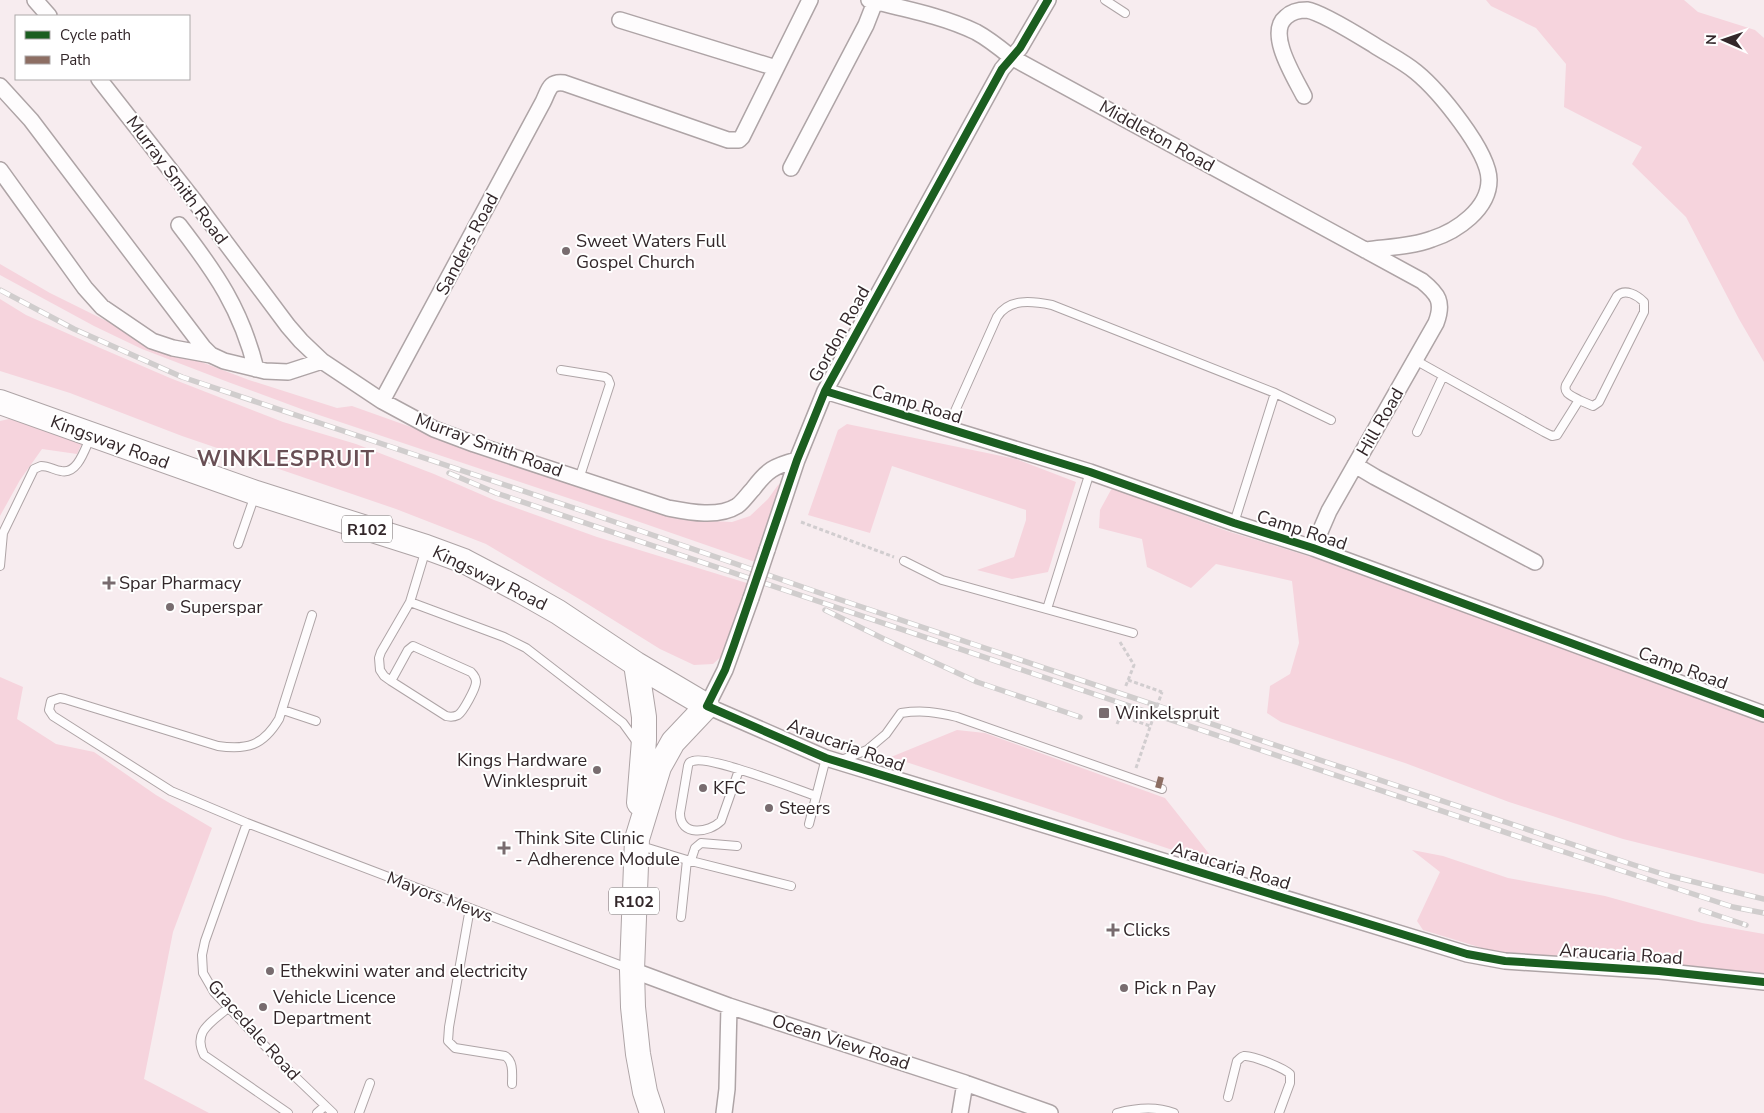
<svg xmlns="http://www.w3.org/2000/svg" width="1764" height="1113" font-family="'Nunito Sans',sans-serif">
<style>
.green{fill:#f6d4dd}
.lines{fill:none;stroke-linecap:round;stroke-linejoin:round}
.lane-casing{stroke:#aea4a6;stroke-width:10}
.street-casing{stroke:#aea4a6;stroke-width:18}
.primary-casing{stroke:#aea4a6;stroke-width:26}
.path{stroke:#d1cdcf;stroke-width:3;stroke-dasharray:4 2.5;stroke-linecap:butt}
.lane{stroke:#fefcfd;stroke-width:8}
.street{stroke:#fefcfd;stroke-width:15}
.primary{stroke:#fefcfd;stroke-width:24}
.rail-casing{stroke:#d0cdcd;stroke-width:5.5}
.rail{stroke:#fff;stroke-width:4;stroke-dasharray:11;stroke-linecap:butt}
.street-bridge-casing{stroke:#aea4a6;stroke-width:18;stroke-linecap:butt}
.path-bridge{stroke:#d1cdcf;stroke-width:3;stroke-dasharray:4 2.5;stroke-linecap:butt}
.street-bridge{stroke:#fefcfd;stroke-width:15}
.quiet{stroke:#8d6e63;stroke-width:6;stroke-dasharray:12 6;stroke-linecap:butt}
.cycleway-casing{stroke:#fff;stroke-width:11}
.cycleway{stroke:#1b5e20;stroke-width:8}
.poi-dot{fill:#786c6f;stroke:#fff;stroke-width:2}
.labels{text-anchor:middle;stroke-width:4;stroke-linejoin:round;paint-order:stroke}
.shield{fill:#fff;stroke:#70686a;stroke-width:1}
.shield-label{font-size:16px;font-weight:bold;fill:#33272a}
.street-label{font-size:18px;fill:#33272a;stroke:#fff}
.poi-label{font-size:18px;fill:#33272a;stroke:#fff;text-anchor:start}
.district-label{font-size:22px;font-weight:bold;letter-spacing:1px;fill:#694f55;stroke:#fff}
</style>
<rect width="100%" height="100%" fill="#f7ecef"/>
<path class="green" d="M1486,0H1684L1698,12L1755,30L1764,38V362L1739,319L1686,217L1632,164L1642,147L1564,107L1566,64L1536,28L1491,6Z
M0,264L50,293L151,343L249,380L337,408L352,406L509,462L693,520L732,522L750,516L768,499L778,485L784,482L758,563L631,519L304,410L228,382L142,349L94,326L0,275Z
M0,299L26,315L98,347L170,378L283,422L356,444L434,474L494,500L597,537L750,584L726,652L713,664L694,665L660,649L586,603L486,544L396,509L182,436L70,393L0,371Z
M9,419L38,426L83,441L77,454L42,449L20,480L0,516V421Z
M847,424L1016,459L1076,482L1048,572L1012,579L977,570L1014,557L1026,520V510L892,466L870,533L808,515L838,430Z
M1112,488L1227,531L1315,558L1415,592L1764,721V874L1623,839L1509,802L1405,763L1281,722L1267,713L1270,686L1290,674L1299,643L1292,581L1216,564L1191,588L1147,567L1142,539L1099,528L1100,510Z
M0,677L23,687L17,719L56,744L94,752L156,795L212,828L173,932L144,1079L209,1113H0Z
M957,730L985,733L1165,798L1218,865L891,757Z
M1412,850L1443,856L1508,878L1605,896L1702,923L1764,934V976L1619,960L1495,952L1423,930L1417,921L1440,872Z"/>
<g class="lines">
<defs>
<path id="lane" d="M1105,0L1125,13
M1415,360L1544,432L1552,436L1557,435L1579,400C1573,396 1563,394 1566,385L1617,296C1625,288 1637,295 1644,302V312L1599,402L1593,406L1579,400
M561,370L605,377L608,379L610,384L579,479
M947,429L997,317C1009,298 1032,301 1052,305L1275,393L1331,420
M1417,432L1443,376
M1234,523L1275,393
M238,544L255,495
M904,561L942,580L1133,633
M0,566L3,533L34,469L41,466C49,466 54,470 61,471C78,475 85,448 91,436
M410,602L504,637L526,648L623,723L636,741
M1047,609L1090,472
M312,615L279,719C263,746 247,750 218,746L65,699L60,698L51,701L49,710L53,716L171,791L247,823L630,969
M391,681L408,650L413,646L471,672C474,675 476,678 476,682C476,688 463,712 458,715C454,717 450,717 446,716L391,681L384,676L380,670L379,658L381,652L410,602L426,549
M283,710L316,721
M840,759H844L867,750L886,734L901,713C922,710 936,712 957,717L1162,789
M739,770L721,821C709,833 680,837 680,813L688,766C689,763 689,762 693,761C710,755 795,789 816,796
M247,823L205,941L202,955L203,973L214,992L284,1066L333,1113
M809,824L826,758H829
M641,846L687,860L791,886
M691,860L695,848L701,843L737,846
M470,908L449,1027L448,1041L455,1048L505,1056C514,1061 512,1075 512,1084
M681,917L687,860
M229,1007C212,1022 192,1031 204,1055L288,1113
M1228,1097L1237,1061C1240,1059 1240,1057 1244,1056C1252,1055 1284,1068 1290,1074V1083L1279,1113
M317,1113L325,1106
M359,1113L370,1083
M1117,1113C1136,1108 1156,1106 1174,1113"/>
<path id="street" d="M35,0L49,16
M869,0C905,9 943,16 976,32C989,39 1000,48 1011,57L1422,281C1438,294 1444,302 1436,323L1329,511L1313,548
M620,20L776,68
M99,79L193,199L288,326L301,341L322,361L382,401L434,429L474,444L668,508C689,512 718,518 737,506C743,502 748,494 753,489C767,470 774,466 797,460
M0,86L31,120L203,347L211,355L224,361L265,371L288,372L322,361
M1304,96C1295,78 1266,33 1286,17C1291,12 1300,10 1307,10C1321,12 1361,37 1374,45C1388,54 1404,62 1416,72C1438,90 1489,151 1489,180C1489,209 1457,231 1432,239C1411,247 1387,247 1365,250
M791,168L866,25L875,2
M0,170L85,288L102,307L152,341L173,348L211,355
M179,225C216,273 241,309 256,369
M825,391L1090,472L1234,523L1313,548L1764,714
M382,401L543,102C549,90 549,81 564,83L728,140H739L742,137L810,0
M1355,465L1375,477L1535,562
M767,550L797,460L825,391L1002,69L1020,48L1048,0
M751,598L725,670L707,706L826,758L1467,954L1505,961L1659,971L1764,982
M632,970L729,1006L965,1083L1050,1113
M724,1113L727,1089L729,1006
M960,1113L965,1083"/>
<path id="primary" d="M0,402L256,493L426,547L464,561L521,591L558,612L636,664L707,706L673,742L659,767L637,839L632,970L633,1007L638,1054L645,1092L652,1113
M636,664L644,717V740L639,803"/>
</defs>
<use href="#lane" class="lane-casing"/>
<use href="#street" class="street-casing"/>
<use href="#primary" class="primary-casing"/>
<path class="path" d="M801,522L894,557
M1120,642L1134,665L1125,688
M1128,680L1162,692
M1121,716L1150,726
M1117,724L1123,710"/>
<use href="#lane" class="lane"/>
<use href="#street" class="street"/>
<use href="#primary" class="primary"/>
<defs>
<path id="rail" d="M0,290L74,329L182,377L586,512L817,592L1634,865L1666,875L1764,899
M449,473L496,493L1546,846L1733,907L1764,913
M825,610L884,639L977,682L1080,717
M1701,910L1746,925"/>
</defs>
<use href="#rail" class="rail-casing"/>
<use href="#rail" class="rail"/>
<defs>
<path id="street-bridge" d="M751,598L767,550"/>
</defs>
<use href="#street-bridge" class="street-bridge-casing"/>
<path class="path-bridge" d="M1136,768L1162,692"/>
<use href="#street-bridge" class="street-bridge"/>
<path class="quiet" d="M1158,788L1161,777"/>
<defs>
<path id="cycleway" d="M1048,0L1020,48L1002,69L825,391L797,460L734,645L725,670L707,706L826,758L1467,954L1505,961L1659,971L1764,982
M825,391L1090,472L1234,523L1313,548L1764,714"/>
</defs>
<use href="#cycleway" class="cycleway-casing"/>
<use href="#cycleway" class="cycleway"/>
</g>
<g class="poi-dot">
<circle cx="566" cy="251" r="5"/>
<path d="M106.5 575.5h5v5h5v5h-5v5h-5v-5h-5v-5h5z"/>
<circle cx="170" cy="607" r="5"/>
<rect x="1098" y="707" width="12" height="12" rx="2.5"/>
<circle cx="597" cy="770" r="5"/>
<circle cx="703" cy="788" r="5"/>
<circle cx="769" cy="808" r="5"/>
<path d="M501.5 840.5h5v5h5v5h-5v5h-5v-5h-5v-5h5z"/>
<path d="M1110.5 922.5h5v5h5v5h-5v5h-5v-5h-5v-5h5z"/>
<circle cx="270" cy="971" r="5"/>
<circle cx="1124" cy="988" r="5"/>
<circle cx="263" cy="1007" r="5"/>
</g>
<g class="labels">
<g class="shield">
<rect x="342" y="515.5" width="50" height="27" rx="4"/>
<rect x="609" y="887.5" width="50" height="27" rx="4"/>
</g>
<g class="shield-label">
<text x="367" y="535">R102</text>
<text x="634" y="907">R102</text>
</g>
<g class="street-label">
<text transform="translate(1157 136) rotate(29)" y="6">Middleton Road</text>
<text transform="translate(177 180) rotate(53)" y="6">Murray Smith Road</text>
<text transform="translate(467 244) rotate(-62)" y="6">Sanders Road</text>
<text transform="translate(839 334) rotate(-61)" y="6">Gordon Road</text>
<text transform="translate(917 404) rotate(17)" y="6">Camp Road</text>
<text transform="translate(1380 422) rotate(-60)" y="6">Hill Road</text>
<text transform="translate(110 442) rotate(20)" y="6">Kingsway Road</text>
<text transform="translate(489 445) rotate(20)" y="6">Murray Smith Road</text>
<text transform="translate(1302 530) rotate(18)" y="6">Camp Road</text>
<text transform="translate(490 578) rotate(26)" y="6">Kingsway Road</text>
<text transform="translate(1683 668) rotate(20)" y="6">Camp Road</text>
<text transform="translate(846 745) rotate(20)" y="6">Araucaria Road</text>
<text transform="translate(1231 866) rotate(17)" y="6">Araucaria Road</text>
<text transform="translate(440 897) rotate(21)" y="6">Mayors Mews</text>
<text transform="translate(1621 954) rotate(4)" y="6">Araucaria Road</text>
<text transform="translate(254 1030) rotate(48)" y="6">Gracedale Road</text>
<text transform="translate(841 1042) rotate(18)" y="6">Ocean View Road</text>
</g>
<g class="poi-label">
<text x="576" y="247">Sweet Waters Full<tspan x="576" dy="21">Gospel Church</tspan></text>
<text x="119" y="589">Spar Pharmacy</text>
<text x="180" y="613">Superspar</text>
<text x="1115" y="719">Winkelspruit</text>
<text x="587" y="766" text-anchor="end">Kings Hardware<tspan x="587" dy="21">Winklespruit</tspan></text>
<text x="713" y="794">KFC</text>
<text x="779" y="814">Steers</text>
<text x="515" y="844">Think Site Clinic<tspan x="515" dy="21">- Adherence Module</tspan></text>
<text x="1123" y="936">Clicks</text>
<text x="280" y="977">Ethekwini water and electricity</text>
<text x="1134" y="994">Pick n Pay</text>
<text x="273" y="1003">Vehicle Licence<tspan x="273" dy="21">Department</tspan></text>
</g>
<g class="district-label">
<text x="286" y="466">WINKLESPRUIT</text>
</g>
</g>
<rect x="15" y="15" width="175" height="65" fill="#ffffff" stroke="#ada9aa"/>
<rect x="25" y="31" width="25" height="8" fill="#1b5e20" stroke="#ada9aa"/>
<text x="60" y="40" font-size="15" fill="#33272a">Cycle path</text>
<rect x="25" y="56" width="25" height="8" fill="#8d6e63" stroke="#ada9aa"/>
<text x="60" y="65" font-size="15" fill="#33272a">Path</text>
<g transform="translate(1724 40) rotate(272)" stroke="#ffffff" stroke-width="4" paint-order="stroke">
<path d="M0-4L9 19L0 12L-9 19Z" fill="#33272a"/>
<text y="-8" font-size="14" font-weight="bold" text-anchor="middle" fill="#33272a">N</text>
</g>
</svg>
